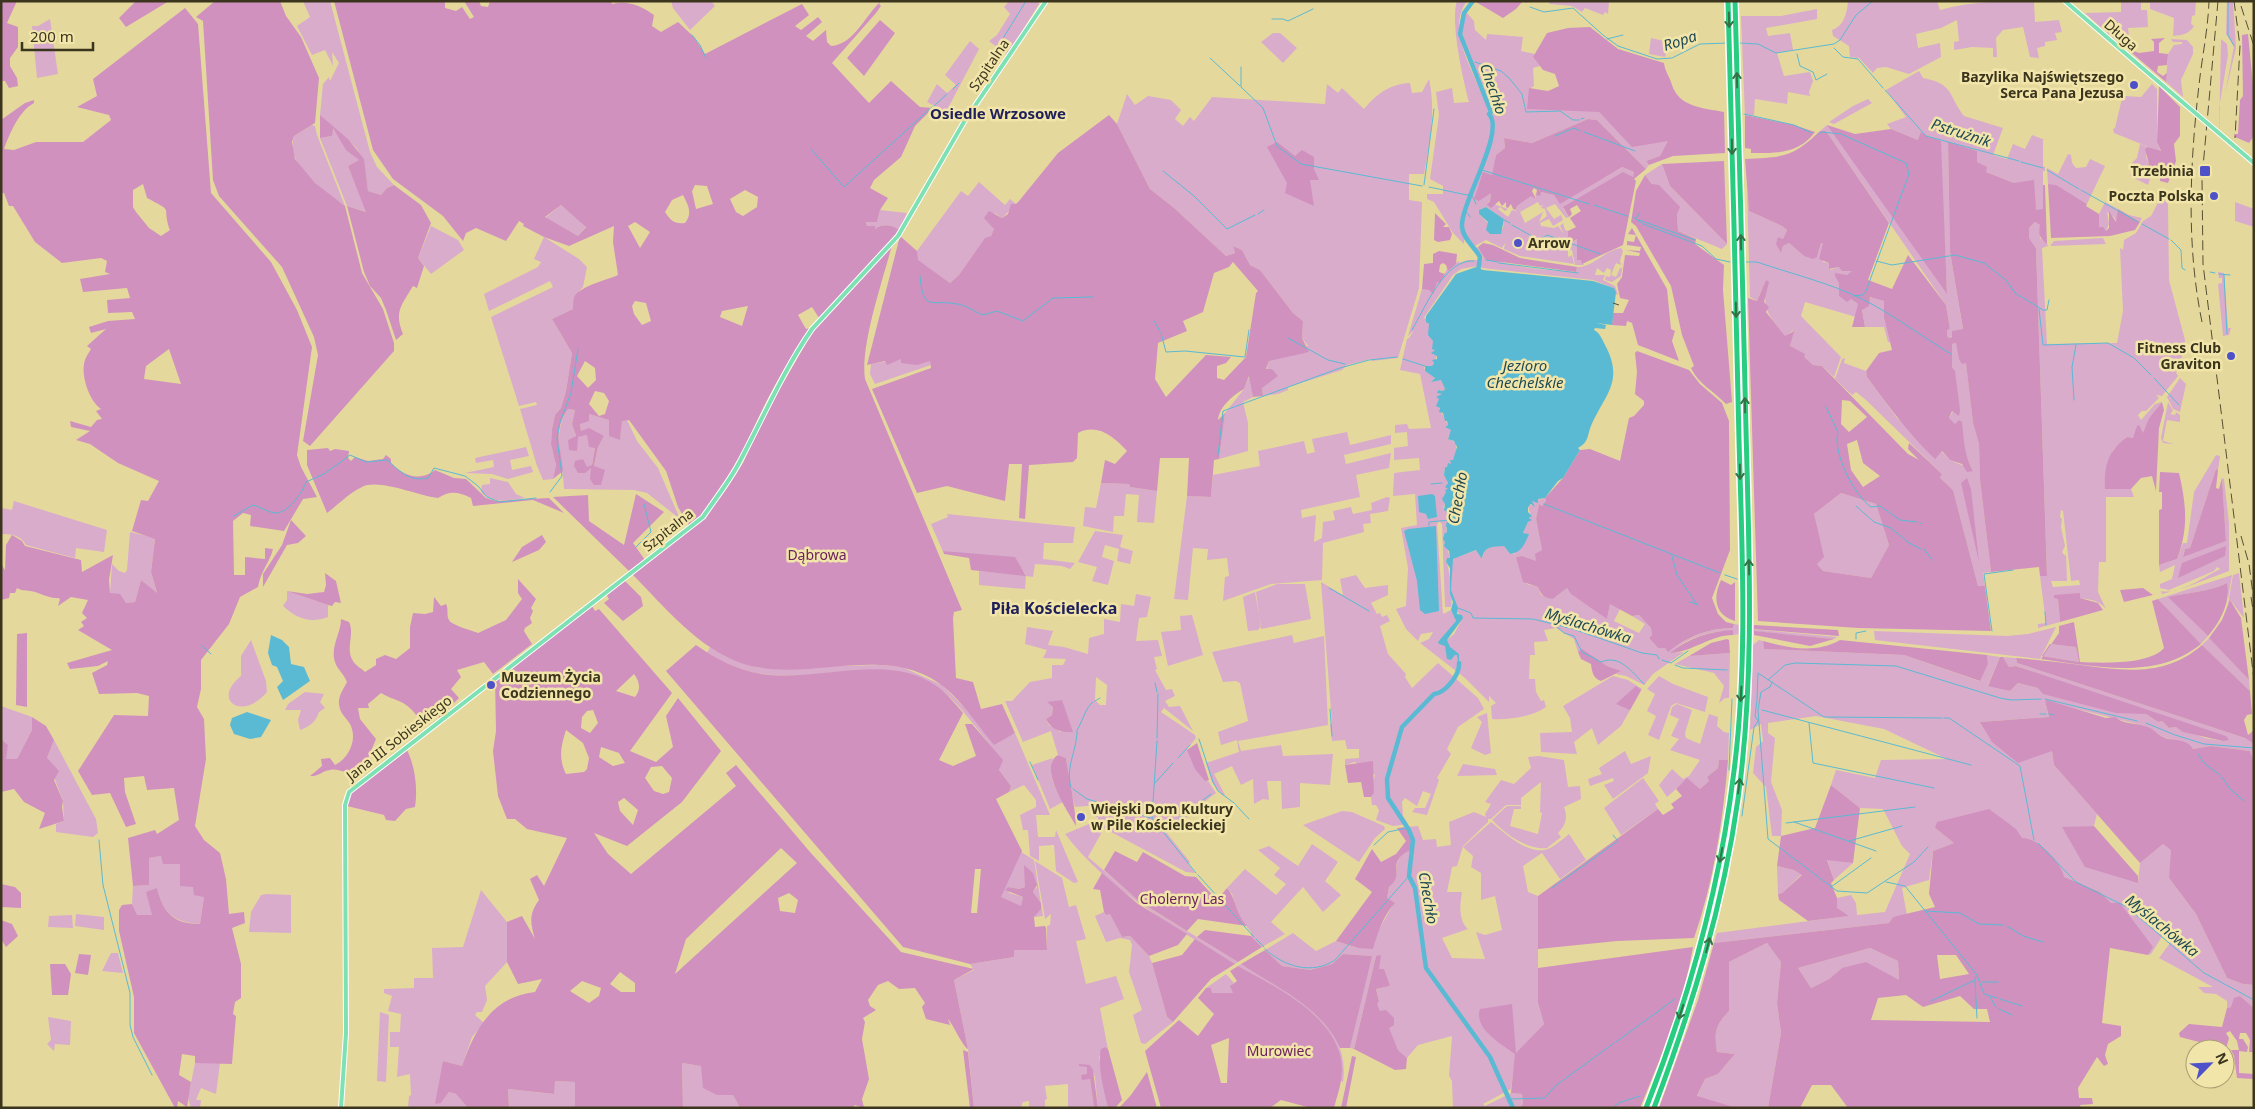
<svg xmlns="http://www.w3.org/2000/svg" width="2255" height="1109" font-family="'Noto Sans',sans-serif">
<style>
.green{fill:#d9accc;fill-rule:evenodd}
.forest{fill:#d091bf;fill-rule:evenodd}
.water{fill:#5abad3}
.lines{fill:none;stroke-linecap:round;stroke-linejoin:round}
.stream{stroke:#5abad3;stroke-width:1}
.river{stroke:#5abad3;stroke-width:4.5}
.major-casing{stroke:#fff;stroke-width:6}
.highway-casing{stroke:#fff;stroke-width:8}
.major{stroke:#7ee1b3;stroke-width:4}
.highway{stroke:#28cd81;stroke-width:5}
.rail{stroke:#564f32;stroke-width:1;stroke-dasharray:10 5;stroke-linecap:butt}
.major-bridge-casing{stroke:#fff;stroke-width:6;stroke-linecap:butt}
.major-bridge{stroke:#7ee1b3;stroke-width:4}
.oneway{stroke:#337246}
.poi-dot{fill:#4f51c8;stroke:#f2e5aa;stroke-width:2}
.labels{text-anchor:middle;stroke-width:5;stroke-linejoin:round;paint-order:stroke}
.street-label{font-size:14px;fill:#3b351e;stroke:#f2e5aa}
.poi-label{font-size:14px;font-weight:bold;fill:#3b351e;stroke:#f2e5aa;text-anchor:end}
.park-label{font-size:14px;fill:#6b225c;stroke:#f2e5aa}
.water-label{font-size:15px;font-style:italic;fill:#1e4954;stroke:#f2e5aa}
.neighbourhood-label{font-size:15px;font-weight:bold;fill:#20215a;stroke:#f2e5aa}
.quarter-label{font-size:16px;font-weight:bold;fill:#20215a;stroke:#f2e5aa}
</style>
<rect width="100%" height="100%" fill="#e5d89d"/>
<path class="green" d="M303,1H330L370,152L377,167L394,185L387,188L381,195L368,191C364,159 363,147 333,129L360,160L348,166L367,212L347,206L320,138L332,136V127L320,115L323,84L329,77L330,81L339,63L332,52L333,66L325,50L312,55L297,26L310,17Z
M671,1H711L715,6L690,30L673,8Z
M1009,1H1038L1039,4L1007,55L989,41L997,35L1010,14L1004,7Z
M1457,1H1467C1442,34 1484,85 1491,120C1497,146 1468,192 1462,219C1460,228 1465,236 1464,244L1453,233L1434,202L1427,199V194H1443V186L1430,179L1439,115L1436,92L1452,88L1454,103L1469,102C1463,79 1450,22 1457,1Z
M1548,1H1609L1608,14L1605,12L1603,15L1585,8L1582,12L1572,6L1550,4Z
M1730,1H1734L1738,153H1733Z
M1848,1H1937L1940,10C1972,1 2002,1 2034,1L2035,22L2059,20L2062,32L2055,33L2057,40L2045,42V46L2037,48L2039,58L2030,57L2023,27L2003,30L1996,38L1997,57H1993V48L1972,47L1954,50V42L1959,41L1957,20L1941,28L1916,34L1918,48L1940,43L1941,57L1909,74L1886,67L1877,68L1873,73L1859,58L1850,57L1849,46L1833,36L1832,30C1844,26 1847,13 1848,1Z
M2121,1H2196L2195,15L2192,16L2191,24L2194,26C2189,34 2183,35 2173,36L2174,18L2150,9V3H2141V10H2147L2148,27L2128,28L2129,36L2125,41L2115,40L2085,13L2121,12Z
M2227,1H2233L2236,48L2225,94L2234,46L2226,34Z
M1817,9V19L1766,28L1768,36L1790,33L1793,50L1777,53L1784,76L1810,72L1813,81L1809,92L1810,96L1788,92L1787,104L1755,99L1754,115H1745L1741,16H1781Z
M1466,12L1474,21L1475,30L1486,40L1487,34L1523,37L1521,51L1535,54L1533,57L1540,66L1533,68L1534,86L1529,89L1599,112L1632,146L1669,140L1660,156L1646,161L1649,165L1646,169L1597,120L1588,119L1532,143L1504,138L1505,148L1496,155L1490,201L1488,202L1508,209L1505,211L1500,207L1498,209L1508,217L1512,210L1516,211L1517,206L1531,195L1536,199L1535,193L1536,195L1541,192L1555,195L1606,176L1622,167L1634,172L1633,177L1563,208L1569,217L1566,218L1555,204L1546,208L1554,219L1561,215L1563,220L1553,226L1549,219L1540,223L1541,226L1554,228L1558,226L1564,234L1560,226L1563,223L1565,230L1568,231L1569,240L1573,242L1577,239V260H1581L1584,265H1575L1572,250H1568V257L1572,255L1574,264L1520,256L1504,249L1505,243L1502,248L1486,240L1475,246C1471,241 1466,238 1464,231C1456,205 1502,151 1491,114L1494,113L1461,31ZM1538,202L1540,206L1543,205L1541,208L1545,209L1547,216L1539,222L1543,212L1525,223L1520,212ZM1486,207L1504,219L1503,229L1488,223L1479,214V210Z
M50,19L58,74L37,78L32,26H38Z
M1273,33H1280L1297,48L1283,63L1261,42Z
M1651,38L1664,41L1668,48L1665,57L1649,54Z
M2171,39L2187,40L2193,47V54L2181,80L2183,97L2166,82L2168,54L2174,45L2182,44V42H2173Z
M2221,39L2227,44L2228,55L2219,108V140Z
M970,41L979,49L946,112L927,102L937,84L947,93L956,85L945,75Z
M1919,71L1923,78C1955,84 1948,96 1964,116L2003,128L1993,155L2007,159L2013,144L2025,149L2032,135L2045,140H2043V166L2045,167V171H2043V210H2036L2014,183L1986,172L1977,162V151L1948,143L1950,252L1963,330L1949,338L1947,336V330L1950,329L1946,305L1826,131H1820L1827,125L1834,133L1947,293L1944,230L1918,140L1891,129L1887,124L1906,117L1886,90Z
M1429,79C1436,112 1430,141 1424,174H1409V200L1422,202L1419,288L1398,358L1372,361L1371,359L1347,365L1342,370L1288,387V390L1278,394L1263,396L1262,388L1269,361L1308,346L1302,338L1303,321L1293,313L1260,270L1250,265L1242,250L1233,246L1235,253L1226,256L1173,207L1150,189L1117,124L1127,94L1135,105L1148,96L1171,100L1181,110L1175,119L1183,126L1190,117L1194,121L1212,97L1325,104L1327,84L1338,93L1342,88L1364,109C1377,94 1389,84 1410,83L1412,93L1422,92Z
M2152,84L2157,89V142L2161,152L2114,133L2113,129L2115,128L2122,98L2124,96L2141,97Z
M1868,99L1872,103L1834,124L1829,122L1853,106Z
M312,125L315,126L317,135L345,206C324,190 285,167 294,136Z
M2140,144L2148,147L2146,157L2149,164L2145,167L2152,172L2148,185L2130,176L2134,168L2129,166L2137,158Z
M2068,154L2071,155L2072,163L2076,168L2086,167L2090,159L2105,166L2087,204L2056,186L2048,184L2047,168L2058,174Z
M1662,164L1670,186L1727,244L1722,249L1678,231L1677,214L1645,175Z
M979,182L1005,205L1010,199L1016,204L1002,218L995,213L989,222L994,229L991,236L985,239L959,275L950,283L917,260V251L961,191L968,196Z
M1747,189L1749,211L1782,226L1787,230L1783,239L1778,237L1781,252L1783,246L1789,243L1804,256L1817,257L1821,243H1824L1823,262L1829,263L1830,270L1839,267L1853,271L1847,275H1840L1851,299L1858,304L1856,317L1805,302L1801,316L1841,357L1834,377L1822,366L1813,365L1790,346L1793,330L1785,337C1767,312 1763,312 1766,280L1757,301L1750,297Z
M2161,197L2168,204L2169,280L2185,340L2182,357L2176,373L2178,376L2162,396L2156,395L2159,398L2146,411H2142L2138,415L2141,420L2155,404L2162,402L2149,418L2143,434L2133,438L2127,437L2113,450L2105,488L2131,489L2134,497H2106V562H2099L2098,592L2106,609C2096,595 2074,599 2058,598L2060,622L2038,628V624L2046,623L2040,576L2047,575L2036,248L2029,238V228L2035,222L2040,225V238L2047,244L2048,246L2042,248L2047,344L2117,343L2123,311L2120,248L2123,250L2124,240L2136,233L2143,221L2151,216ZM2061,510L2063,511L2071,581L2079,580L2080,585L2053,587L2051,581H2067L2066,553L2065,556L2062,552L2065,546L2061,527L2062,519L2060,517Z
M2105,202L2129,215L2142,218L2140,222L2118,209L2117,223L2114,217L2107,212L2109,224L2106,231L2098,227L2099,214Z
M2235,202L2254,209V227L2235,221Z
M561,205L586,226L578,236L545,218Z
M880,210L907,213L900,230C891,225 884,223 875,229L867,226L866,222H877Z
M431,226L458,240L464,250L431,274L418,258Z
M544,237L579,259L587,267L583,287L574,297L573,309L552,319L572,353L566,391L561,408L555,415L552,429L551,444L556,465L553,479L543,480L537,466L520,409L537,405L536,402L519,406L491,317L553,287L550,281L489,311L484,294L538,267L541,262L534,259Z
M2103,238L2106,244L2050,246L2054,241Z
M1478,247C1496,270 1547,269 1576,272L1577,267C1592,268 1605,250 1621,248L1623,251L1620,261L1621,265L1616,263L1611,275L1616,277L1620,268H1622L1624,256L1621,276L1612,282L1605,280L1606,276L1610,277L1611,270L1607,268L1604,273L1597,268L1595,275H1605L1603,280L1615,286L1618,295L1615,294L1614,288L1593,280L1482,268L1480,265L1483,257L1476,248Z
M1468,260H1478V266L1461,269L1453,275L1423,319L1427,317L1435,350L1432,353L1437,356L1432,366L1424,367L1425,371L1435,378L1432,381L1441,380L1445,389L1443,391L1438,390L1437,393L1442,394L1438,406L1448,425L1445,427L1452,430L1448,438L1456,443V455L1450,465L1445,467L1444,475L1447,477L1448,489L1443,497L1445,504L1443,507L1451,517L1446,528L1447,532L1443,535L1450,558H1447L1446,562C1450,568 1453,600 1451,607H1445L1442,524L1439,521L1437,525L1443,614L1451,610L1456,621L1447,640L1454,634L1461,621L1451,590L1452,559L1477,550L1482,559C1484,547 1493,545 1504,546L1510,554H1514L1524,544L1528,534L1523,533L1531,516L1528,506L1533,505L1532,501L1545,498L1546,501L1542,506L1539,504L1536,519L1542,550L1536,562L1522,556L1516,557L1527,584L1538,587L1541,595L1553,599L1567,588L1607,619L1610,603L1620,609L1614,621L1639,633L1645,624L1632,616L1639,615L1651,628L1652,636L1649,638L1658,648H1665L1668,651C1687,637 1709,628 1733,628L1734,624L1740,625V628L1837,637L1834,639L1740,630V634L1733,635V631C1712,630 1686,637 1671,653L1684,652L1653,674L1644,685L1626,676L1616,674L1620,671L1607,666L1582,650L1578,652L1574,639L1556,628L1544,630L1548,641L1534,642L1535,655H1530L1529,679H1535L1536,692L1541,701L1544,700L1546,707C1532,717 1509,720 1492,719L1491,706L1496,703L1489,696V702L1465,678L1420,643L1429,639L1433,632L1421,634L1418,641L1406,629L1396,609L1406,606L1408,568L1401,528L1417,525L1415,494L1393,496L1394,473L1420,470L1419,458L1394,460V448L1408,446L1407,432L1395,433V425L1407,424L1409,429L1431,428L1420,374L1400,370L1407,339L1409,338L1414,330L1408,336L1422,289C1430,290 1433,289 1437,281L1440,283L1447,269L1459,261V263Z
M2218,272L2224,273L2228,328H2231L2229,335L2223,336L2218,284L2222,283V278H2219Z
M1872,297L1884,301V318L1890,342H1888L1884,327H1865L1862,309L1869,306V299Z
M1956,343L1961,360L1966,362L1973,423L1979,444L1980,480L1991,572L1983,573L1985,586H1978L1953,490L1940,478L1942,474L1866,400L1856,392L1852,395L1835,379L1842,359L1845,358L1844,363L1866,371L1867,377L1897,418L1939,454L1941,451L1950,460L1973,470C1968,462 1962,449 1964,440L1949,418L1953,411L1955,371L1952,367V344Z
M901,359L930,361L931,365L875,384L870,374L871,364Z
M1250,375L1253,397L1243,402L1248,423V451L1219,459L1225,413L1244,389Z
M2180,378L2186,384L2180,412L2173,409L2167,397Z
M2168,402L2173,411L2170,414L2175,415L2176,412L2180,415V422L2167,420L2163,441L2174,444L2163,443L2161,438Z
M568,409L575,410L572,424L576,437L587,435L595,448L592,465L587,469L594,466L598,447L604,436L581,431L580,424L589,414L609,420L620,439L622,420H627L637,441L658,468L680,519L647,493L634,490L564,489C563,461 551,434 568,409Z
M1347,432L1350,445L1391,435V444L1344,455L1346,464L1391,453L1389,468L1356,475L1360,497L1301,510L1302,518L1316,515L1314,542L1322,538L1323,522L1335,520L1333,511L1351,507L1353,514L1372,510L1371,503L1387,497L1390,498L1388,511L1370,514L1371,523L1363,524L1364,532L1323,543L1322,580L1271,584L1223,601L1225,577L1229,576L1227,558L1207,560L1208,549L1193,548L1188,600L1174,599L1187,496L1211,497L1213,475L1260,466L1258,451L1304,441L1307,454L1315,452L1312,439Z
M526,447L529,456L510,460L512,470L531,466L533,472L508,479L492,474L465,473L494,467L493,460L476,463L475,458Z
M2216,455L2220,456L2218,470L2216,469L2190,548L2185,549L2183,556L2226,541L2222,478L2224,479L2229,523V571L2184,588L2162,594L2161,591C2179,595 2204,577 2220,569L2217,567L2214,571L2169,590L2160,588V584L2172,579L2175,565L2160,572L2159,565L2177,559L2183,543H2187L2194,492Z
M490,478L508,482L516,494L525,498C510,500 493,504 481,492L482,485L490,484Z
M1101,483L1129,484L1130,487L1157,491L1154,523L1137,522L1139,495L1126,494L1124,516H1114L1113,532L1083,526L1085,507L1096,508Z
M1841,493L1876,504L1889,545L1871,578L1823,571L1817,564L1814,514Z
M14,501L107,530L104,552L76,548L75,558L26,545C21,535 11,534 1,534L2,508L12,510Z
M947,514L1075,527L1073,543H1044L1043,559L1075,563L1070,569L1062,566L1035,564L1033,577L1026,576L1025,589L979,585V571L1026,575L1016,561L943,551L944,554L931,524L948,517Z
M1095,531L1123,535L1120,547L1133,551L1130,564L1117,561L1119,549L1105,545L1102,557L1114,561L1108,585L1092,581L1097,567L1078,562Z
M130,532L155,538L151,572L157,594L141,580L135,602L126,603L110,593L112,564L119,571L125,573L127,570Z
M2239,573L2244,618L2230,600L2227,610L2233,575Z
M1356,575L1365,588L1388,585V595L1371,603L1377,614L1380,613L1382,617L1387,615L1390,621L1380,626L1388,654L1406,674L1405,677L1412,688L1438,663L1478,698L1484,709L1458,727L1447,749L1451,754L1437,778L1439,780L1427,815L1412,812L1415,808H1425L1431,794L1423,791L1417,806L1405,798L1402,802L1403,816L1408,824L1393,826L1376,820L1379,810L1376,805H1372L1371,797L1374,793L1373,783L1375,775L1355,762L1345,765V759L1359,758V749H1347L1345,740L1332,741L1330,725L1332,723L1321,582L1343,595L1340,579Z
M2232,575L2228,599L2227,583C2212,591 2186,593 2169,597L2208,636L2201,644L2158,599Z
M1277,584H1305L1311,619L1261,629L1256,592Z
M287,591L328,605V617C310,624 296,618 283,606L287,600Z
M1255,592L1261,626L1258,630L1248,631L1243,597Z
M1136,594L1151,597L1147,617L1139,618L1136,641L1158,640L1162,656L1154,657L1157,669L1155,670L1166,690L1172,689L1175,696L1165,701L1169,707L1180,706L1193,731L1164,708L1161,712L1195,735L1196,738L1187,749L1216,793L1204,802V805L1166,832L1190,862L1188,864L1195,873L1186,872L1098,825V817H1095L1094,811H1098V805L1075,807L1069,783L1066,758L1058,755L1051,731L1023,742L1005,701H1012L1030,682L1052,678V665H1063L1066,659L1043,658L1047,650L1025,644L1027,627L1053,631L1048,645L1064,647L1088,654L1089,638L1104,634V619L1120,622L1121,604L1134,606ZM1096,677L1107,685L1106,705H1100L1095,700ZM1062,700L1061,732L1049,725L1046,719L1052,715L1053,706L1048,703Z
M1192,615L1203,655L1168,666L1161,632L1181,630L1180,616Z
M2056,627L2040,659L1875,640L1874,631L2007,636L2028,634Z
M1292,635L1294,643L1324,636L1328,725L1238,741L1241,751L1281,745L1283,756L1333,754L1330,785L1300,783V807L1282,809L1281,781H1267L1269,800L1263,799L1254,804L1253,779L1241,785L1232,766L1214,774L1225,795L1223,796L1212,782L1206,763L1239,752L1237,740L1221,745L1218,732L1248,721L1240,683L1236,681L1223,682L1212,652Z
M2209,638L2249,680L2250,691L2202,645Z
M251,640L266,681L267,692C242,722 211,700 241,676V656Z
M1759,640L1763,641L1764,649L1904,655L1979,681L1988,664L1987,655L2000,657L1988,685L2010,691L2018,683L2146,714L2158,722L2162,721L2169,728L2176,727L2205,738L2223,741L2017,666L2009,667L2003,657L2016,658L2017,663L2245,738L2254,744V762L2250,751L2211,746L2193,749L2189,744L2163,737L2145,726L2045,701L2049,717L1980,722L2052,751L2054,765L2097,814L2094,826L2063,828L2138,883L2140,863L2163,844L2172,850L2169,878L2196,914L2227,978L2243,984L2254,985V1008L2240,996L2231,1007L2227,1008V1001L2216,994L2204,993L2198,987H2213L2159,958L2176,935L2168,927L2151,954L2148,955L2152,947L2100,892L2063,877L2018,835L1935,828L1954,843L1933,851L1929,880L1902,888L1907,915L1893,917L1889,923L1714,943L1717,933L1848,916L1837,909V898L1851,895L1856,903L1857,915L1885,912L1910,854L1902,846L1883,809L1860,808L1831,785L1836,770L1875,778L1881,760L1947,759L1884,729L1816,716L1768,723V733L1775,738L1771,782L1782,810L1781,836H1772L1766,787L1753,773L1756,747L1763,741L1761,724L1750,730L1753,645Z
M2050,644L2076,647L2079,662L2042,656Z
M1745,646H1748L1743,742L1734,816L1732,817L1730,816Z
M710,647L727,657L760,668L880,665L902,667L942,685L998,741L1015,733L1050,815H1036L1038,837H1055L1056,830L1078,882L1074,883L1056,871L1054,845L1039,846V861L1030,856L1028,830H1023L1020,815L1036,807V800L1024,785L1009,792L1011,786L999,770L1002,760C987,742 957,700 939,688C886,654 822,682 764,674C743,672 725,663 707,653Z
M1730,653L1729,698H1725L1719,703L1724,686L1714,673L1675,664L1689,656Z
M1613,676L1628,680L1642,689L1621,726L1598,745L1592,728L1574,742L1577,754L1541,752L1540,733L1572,732L1570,718L1563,706Z
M1659,676L1673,684L1708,697L1705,712L1676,703L1671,706L1659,740L1648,735L1656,716L1647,711L1655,694L1647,689Z
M305,692L324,694L320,702L325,708L319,712C316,722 309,727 300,730L298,720L301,710H285L288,704Z
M1677,704L1692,710L1685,733L1686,738L1700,744L1709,714L1718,717L1717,726L1724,732L1729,733L1728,760H1719L1718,768L1707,777L1709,781L1700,789L1687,779L1667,797L1659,785L1672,769L1683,779L1689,776L1700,760L1670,750L1679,739L1671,736L1679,719L1670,715L1672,707Z
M1,706L32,717V730L17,759H5L8,745L1,739Z
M1487,713L1491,753L1485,755L1471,748L1482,722L1477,717Z
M54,740L96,819L98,833L93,837L56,832V824L64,821L63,801L47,758Z
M1625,751L1631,764L1651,756L1648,773L1613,799L1604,785L1614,781L1613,778L1590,786L1588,779L1602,774L1599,768Z
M1539,756L1564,760L1568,787L1580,786L1581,799L1564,807C1568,817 1566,825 1558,833L1561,837L1547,848C1526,850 1506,834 1492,820L1507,806H1521V809H1514L1510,826L1538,834L1542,813L1540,812L1541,782L1521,798V805H1506L1491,819H1488V822L1463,846L1457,866L1452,867L1447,892H1462C1460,904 1458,920 1468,929L1442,938L1452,958L1485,959L1476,932L1485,935L1502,930L1495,896L1481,900V873L1471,867L1473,856L1463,847L1491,822C1505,833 1530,858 1550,848C1556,845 1563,839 1569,834L1586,860L1560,879L1542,853L1523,866L1528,892L1538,896V1003L1544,1024L1516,1054L1511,1089L1483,1104L1485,1106L1511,1093L1522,1094L1523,1104L1519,1108H1453L1452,1081L1449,1076L1452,1036L1418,1045L1407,1058L1398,1050L1376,1003L1379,1001L1376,989L1390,986L1379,969L1376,956L1354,1049L1350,1048L1371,956L1343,954L1332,964L1310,970L1282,966L1265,950L1293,933L1316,951L1336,941L1358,948H1373L1378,931L1394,903L1387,898L1389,887C1406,874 1385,860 1413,849L1412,840L1406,827L1418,826L1423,840L1436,839L1437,847L1451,845L1449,822L1474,812L1486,817L1485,814L1491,804L1485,802L1501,780L1514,784L1531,768L1528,757Z
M1053,758C1047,774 1055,788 1063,802L1050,809L1032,765Z
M1463,764L1495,769L1497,775L1457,776Z
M1643,778L1659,801L1655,804L1658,809L1621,835L1604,808Z
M1342,811L1352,812L1384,826L1385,829L1375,838L1359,862L1303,825Z
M1731,820L1714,914L1690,1001L1652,1108H1648C1683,1014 1712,920 1729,822Z
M1089,824L1103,830L1088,857L1144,905L1238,962L1235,964C1174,927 1109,891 1065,834Z
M1312,844L1338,862L1325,881L1341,895L1323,912L1303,887L1271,922L1285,934L1262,947L1251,936V932L1240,918L1232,894L1227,888L1245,869L1276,895L1286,884L1274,875L1280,868L1258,850L1269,846L1298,866Z
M1021,852L1034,860L1043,916L1034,917L1041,903L1033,892L1037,887L1025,866V887L1019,889L1008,887L1009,893L1023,897L1021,907L1000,897Z
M161,856L180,864L193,886L204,897L200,924C174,922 163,914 157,888L152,915H136L132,904L133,886L149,885V858Z
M1827,859L1853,863L1834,880Z
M1035,861L1062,878L1069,907L1076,905L1086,939L1076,941L1086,984L1116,976L1124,999L1100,1008L1108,1049L1105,1047L1099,1057L1108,1108H1098L1095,1077L1090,1065L1087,1067V1075H1081L1090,1079L1094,1108H1068V1084L1045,1086L1047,1099L1045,1100V1108H1029V1101L1023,1102L1021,1108H974L968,1049L954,980L974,970L970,964L1014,957V950H1047V926L1050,925L1051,914L1045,919Z
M1777,866L1794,870L1802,874L1782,893L1778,894Z
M481,890L507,922V962L485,986L487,1000L482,1012H477L475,1015L484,1023L472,1037L462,1066L443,1061L441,1103L449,1092L456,1094L468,1108H408L409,1096L411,1095L410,1074L397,1077L399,1047H390V1032H400L401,1014L388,1011L392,996L384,993V989L414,988V978H433L432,948L463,947Z
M267,894L291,895V933L249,932L251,912L261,895Z
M1104,912L1106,915L1110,913L1122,937L1130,936L1149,956L1152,963L1167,1017L1173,1022L1145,1044L1141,1043L1133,1015L1142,1010L1129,972L1132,945L1130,940L1120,938L1106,942L1095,916Z
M76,914L104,917V930L75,926Z
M72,915L73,928L48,927L49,916Z
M1767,943L1781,962L1777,1003L1781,1033L1768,1108H1737L1697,1097L1705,1079L1718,1074L1735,1054L1717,1052C1714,1032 1715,1026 1729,1011V962Z
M1870,948L1898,961L1899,980L1842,968L1829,979L1811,988L1798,968Z
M111,953H118L123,973L102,971Z
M1241,964C1284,992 1352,1020 1343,1082L1341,1081C1349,1019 1281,993 1238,966Z
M1226,974L1234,983L1232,984L1233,993H1212L1211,988H1206Z
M380,1012L389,1015L386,1082L377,1081Z
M48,1017L71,1021L70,1045L55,1044L54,1051L47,1044L51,1040Z
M195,1063H220L216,1094L201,1088L196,1100H201L200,1108H191L188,1098Z
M682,1063L701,1066L717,1095H733L740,1108H683Z
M555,1081L575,1082V1108H509L508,1089L553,1094Z"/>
<path class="forest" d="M1,1H17L7,23L18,27V47L10,58V66L17,78L18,86L9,88L5,81H1Z
M136,1H169L126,27L119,18Z
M215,1H280L286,16L301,37L319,78L315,123L294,136L292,142L295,159L315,183L345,206L362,273L383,309L394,343V351L310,446L303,441L318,355L314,337L282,267L219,196L213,180L203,21L196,17Z
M334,1H445V8L456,11L462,7L470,19L474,17L464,1H479L481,6L488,7L490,1H611L612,4C629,0 641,6 654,15L652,26L661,32L678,22L694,37L705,54L802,4L809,15L795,26L801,30L818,17L822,22L806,36L813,41L826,30L827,42L831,46C854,45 866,14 881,1L879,4L881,6L876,13L832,63L869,103L891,81L920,107L933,108L915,126L901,157L874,180L870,188L888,198L880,210L877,222H866L867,226H875V229C884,223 891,225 900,230L819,318L812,307L798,315L806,329L810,328C798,348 785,367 774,387C748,433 732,493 689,526L678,507L666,471L629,420L622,421L620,440L609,436V420L589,414V421L580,424L581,431L589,428L604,436L598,447L594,466L605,470L601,485H594L590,479L591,468L585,473H578L574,466L575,461L583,459L587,467L592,465L595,448L589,447L587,435L578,437L577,451L569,450L568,440L576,436L572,424L575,410L568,409C552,432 561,447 563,471L553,479L556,465L551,444L552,429L555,415L561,408L566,391L572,353L552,319L573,309C573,306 573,300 574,297C580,286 607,280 618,275L613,242L614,226L569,246L544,237L523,226L524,224L519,221L506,241L476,228L466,233L463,241L443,216L393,179L373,150ZM695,185L707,186L713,204L696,209L692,191ZM745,190L758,197L757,207L743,216L736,212L730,199ZM683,195C688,205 693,213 685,223C674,224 671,221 665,212L672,200ZM561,205L586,227L578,236L545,217ZM635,222L650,232L640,248L628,226ZM635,301L646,303L651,321L642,325L634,314L632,306ZM748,306L742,326L720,317L722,311ZM585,361L595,368L596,380L588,388L577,376ZM595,391L604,393L609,401L605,414L599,416L589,404Z
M1523,1L1516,9L1503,18L1476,2L1527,1V3Z
M185,8L198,24L211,193L271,262L297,310L312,347L297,455L301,467L317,497L303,499L284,531L250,526L251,515L243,513L233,521L234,575H245V557L265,559V548L273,549C270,562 261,570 258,587L240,597L229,624L201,660V689L197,707L204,719L206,759L195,826L204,840L220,853L226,879L229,914L244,912L245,923L232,928L241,964V998L235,1002L233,1014L236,1016L232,1064L195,1063V1056L182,1054L179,1075L191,1082L187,1107L178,1101L177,1108H175L134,1033V997L119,931V910L122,905L132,904L137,915H152L146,892L157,888C163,913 174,924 200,924L204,897L194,895L193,887L180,886V864H163L161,856L149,858V885L133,886L128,838L155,830L157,834L179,820L174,788L147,790L144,776L124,778L125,792L136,824L126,827L110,793L92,795L78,771L114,715L148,716L149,696L137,693L99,694L92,673L107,665L108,661L98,666L70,669L67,663L112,650L78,630L84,626L81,622L87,618L82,613L88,600L71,597L58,606L60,599L58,598C48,599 40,592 30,591C24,590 22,591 17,588L15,593H10L9,598L1,600V564L5,570L6,545L12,535L22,541L25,546L81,560L82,572L113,555L109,580L110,593L120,594L126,603L135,602L141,580L157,593L151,572L155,539L132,531L141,500L148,501L159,481L118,463L90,444L76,440L90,431L71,427L70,421L91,427L97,420L102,419L96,411L101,409C89,401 80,374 85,360C86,356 89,353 91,349L87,346L106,329L91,333L89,327L108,321L135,319L132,312L108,313L107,300L130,298L127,288L83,292L80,279L110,274L105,272L107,261L101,258L62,263L35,242L13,206H9L4,193H1V120L25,103L34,100V103C19,111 10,133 4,149L14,150L36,142H83L111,120L109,115L77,107L97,96L93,79ZM143,184L147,198C176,213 161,205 170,230L161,236L149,228L136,212L133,207V190ZM169,349L181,384L144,379L146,366Z
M880,20L895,33L864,76L847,58Z
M1590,27L1618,49L1664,63C1665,72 1670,77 1672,85C1679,107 1703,108 1724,112V110L1725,153L1673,156L1649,165L1646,161L1660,156L1668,141L1632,147L1599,112L1527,109L1529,88L1548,91L1559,86L1555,74L1543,70L1533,57L1547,33L1568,28Z
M2248,34L2254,96V136L2249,143L2235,137L2234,134H2238L2240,100L2243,96L2242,35Z
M2165,38L2159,43V53L2168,54L2167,65L2158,66L2157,72L2163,76L2167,73L2166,82L2126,48L2139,53L2154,51V42L2151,39Z
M2159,86L2180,107V136L2174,144L2176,161L2168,183L2160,181V176L2144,169L2149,164L2145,149L2148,147L2161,151L2157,142Z
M320,115L349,140L364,159L368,191L381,195L387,188L394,185L421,205L431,223L418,258L424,266L417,288L413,286C401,306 394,312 403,334L396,340L386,310L381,298L370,286L364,272L347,206L366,212L348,166L359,160L346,150L333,128L332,136L320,138Z
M1109,115L1117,124L1150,189L1173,207L1226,256L1235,253L1233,246L1242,250L1250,265L1260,270L1293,313L1303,321L1302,338L1309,352L1269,361L1266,369H1272L1278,376L1262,388L1263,396L1253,397L1249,376L1244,389C1233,395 1219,407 1218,420L1225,413L1219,459L1214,460L1211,497L1187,496L1189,458H1160L1157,491L1130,487L1129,484L1101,483L1105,460L1115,464L1127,451C1114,437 1098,423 1078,433L1077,458L1073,462L1029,465L1025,519L1019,518L1022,464H1009L1005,501L947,486L917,493L872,389L931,368L930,361L917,365L901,363V359L887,365L885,361L867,365L900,236L917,251L918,260L950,283L959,275L985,238L991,236L994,229L984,218L989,211L1002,218L1008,214L1011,204H1016L1019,201L1058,153ZM1233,262L1258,291L1256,293L1246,357L1224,380L1217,378V366L1226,363L1231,357L1206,355L1166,397L1155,379L1158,343L1187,331L1183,321L1203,312L1214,273L1229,267Z
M1745,115L1794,125L1815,132C1799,154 1776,153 1751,153V149L1745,148Z
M1588,119L1597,120L1646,169L1634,179L1636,181L1623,245L1582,264L1581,260H1577V239L1572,242L1568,237V231L1576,227L1570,218L1581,211L1577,205L1570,209L1572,214L1569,217L1563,207L1623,172L1633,177L1634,172L1622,167L1560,204L1554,195L1541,192L1540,196L1536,195L1537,190L1534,188L1532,191L1536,199L1531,196L1517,206L1516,210L1513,209L1511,204L1508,208L1506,207V202L1502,206L1499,201L1491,208L1487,205L1490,201L1491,193L1479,201L1474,199L1483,172L1492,175L1496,155L1505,148L1504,138L1532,143Z
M1827,125L1855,134L1891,129L1918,140L1921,132L1926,136L1941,141L1947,294Z
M1820,131H1826L1889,223L1868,280L1892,289L1908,255L1946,305L1950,329L1947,330V336L1949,338L1952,337V331L1963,329L1950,252L1948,142L1977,151V162L1987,167L1986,172L2014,183L2034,180L2036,210L2043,209V185H2045L2047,244C2040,238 2038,235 2040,225L2035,222L2029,228V238L2036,248L2047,576H2040L2039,567L1991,572L1980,480L1979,444L1973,423L1966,363L1962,364L1959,359L1956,343L1952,344V367L1955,371L1960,410L1959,416L1952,411L1949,418L1955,424L1959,420L1962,422C1964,440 1964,455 1973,471L1967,472L1962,464L1950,460L1942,451L1935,459C1909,434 1888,406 1867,377L1866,371L1879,353L1892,350L1884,318V301L1870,297L1869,306L1862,310L1865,327H1852L1858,304L1851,299L1847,302L1839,296V283L1835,276V273L1847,275L1852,271H1842L1839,267L1829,269V263L1819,259L1823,243H1821L1817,257L1813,259L1804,256L1789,243L1783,246L1781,253L1776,244L1778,237L1783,239L1787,230L1782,226L1749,211L1745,159C1783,157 1792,158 1820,131Z
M1277,142L1295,156L1302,150L1314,157V169L1319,180H1310L1314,206L1285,193L1287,183L1267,147Z
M1724,161L1727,244L1670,186L1662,164Z
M1645,175L1652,184L1659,185L1680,207L1677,214L1678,231L1696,239L1695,244L1724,265L1723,290L1732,402L1726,404C1714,391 1698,384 1691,368L1694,366L1682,335L1671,286L1636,226L1631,222L1636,191Z
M2048,184L2056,185L2087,204L2086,206L2099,214V227H2103L2106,231L2109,228V211L2116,222L2118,209L2140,222L2135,230L2110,236L2051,238Z
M1435,213L1446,224L1443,227H1449L1452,234L1450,240L1438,242L1434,240Z
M1632,228L1667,289L1671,329L1675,331L1672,341L1679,361L1638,345L1632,323L1627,321L1626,326L1612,325L1613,313H1623L1629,300L1620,298L1617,284L1622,277L1625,255L1639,256L1640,253L1626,250L1640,251L1641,247L1627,245V241L1634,242L1636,235L1628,234Z
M1483,243L1493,245L1520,258L1577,267L1576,272L1486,260L1478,247Z
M892,245C883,280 860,345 865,379L962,610L954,612L953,618L956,678L973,682L981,709L1002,704L1015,733L994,745C978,726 963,702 944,687C887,641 808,684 744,664C698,649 665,607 632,574L704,519L743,463L766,413L813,331Z
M1439,251L1457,254L1456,264L1448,271L1446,265L1443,263L1440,265L1439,272L1445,274L1440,283L1437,282L1433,294L1429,290L1422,289L1424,264L1433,263V254Z
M1766,280L1769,282L1764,302L1769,307L1766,312L1785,336L1794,331L1790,346L1805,354L1804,357L1813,365L1822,366L1908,454L1919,460L1908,449L1909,443L1942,474L1940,478L1953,490L1978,586H1985L1991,631L1858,628L1758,621L1748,298L1757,301ZM1842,400L1850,401L1867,417L1849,432L1841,424ZM1857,440L1863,463L1880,476L1863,487L1851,470L1847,444ZM1841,493L1876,504L1889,545L1871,578L1823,571L1817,564L1824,557L1814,514Z
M1637,351L1689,370L1700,384L1722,403L1729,421L1730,550L1712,598L1718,614L1726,622L1734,624L1733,628C1709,628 1687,636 1668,652L1665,648H1658L1649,638L1652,635L1651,628L1639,615L1632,616L1610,604L1607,619L1571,594L1567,588L1553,599C1544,598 1541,595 1538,587L1523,582L1516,557L1522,556L1536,561L1535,554L1542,550L1536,519L1539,504L1542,506L1546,501L1545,498L1563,478L1580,450L1590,449L1620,461L1629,418L1634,416L1644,405V401L1635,394L1637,372L1635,353Z
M2162,402L2164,410L2159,428L2156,491L2152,476L2141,478L2131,489H2105C2104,465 2108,451 2127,437L2133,438L2137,426L2139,425L2143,433L2149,418Z
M328,448L330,451L335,449L349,451L348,458L351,461L355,457L368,461L383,459L386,455L391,459V463C403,476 420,482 435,470L454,478L466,479L486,498L496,501L549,498L564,513L533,500L473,506L471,498C459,492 450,490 438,498C419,496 378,478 362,487C349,493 338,505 327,513L307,465V450Z
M2216,469L2218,470L2216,488L2219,489L2222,478L2226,541L2183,557L2185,549L2190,548Z
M2160,472L2179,473C2186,503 2189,529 2177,559L2159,565V510L2162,509V492H2159Z
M1967,478L1971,489L1979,562L1961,483Z
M636,494L664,512L633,543L645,560L629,571L553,497L588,495L589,521L624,545Z
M291,520L306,536L298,543L287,545L263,587V574L282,545Z
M542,535L546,542L539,550L512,562L522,547Z
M2226,546L2225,556L2178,578L2182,563Z
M943,551L1015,557L1026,576L971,570L969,558L944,554Z
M325,573L336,581L341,603L335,602L332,606L328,605L287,591L307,594L324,592L326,585Z
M518,579L536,599L531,608L533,611L530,618L532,623L525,628L524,631L532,644L493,674L484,662L457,670L461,677L451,689L459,698L439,718L432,706L417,716C404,699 399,703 381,693L368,704L369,708H358L360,719L376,739L363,770L354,776C348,773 337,768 330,770C322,771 318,777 310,776L322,766L321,759L330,758L335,765C349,758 358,739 350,724C345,716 340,714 339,704C338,696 344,688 347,682C344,674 337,669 335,662C330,646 341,634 341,619L349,622C355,634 345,649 353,661C356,666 361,668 365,672L376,665V659L385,655L396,659L410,648V627L413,613L425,614L433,612L434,597L441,606L446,604C449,610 446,615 449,620C451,625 473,631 478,633L506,620L522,599L518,593Z
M624,580L641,597L643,606L623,621L604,603L609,599L606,594Z
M1721,580L1731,585L1735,582V621C1714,615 1713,597 1721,580Z
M2227,583C2231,602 2220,622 2208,636L2168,597C2186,593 2212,591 2227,583Z
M2143,588L2153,595L2124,602L2120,590Z
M2080,593V598L2098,603L2103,610L2060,622L2058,599L2054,598V595Z
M2158,599L2201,644C2156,681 2094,666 2041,659L2059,633V626L2074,622L2080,662C2102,663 2149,665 2164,648L2152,601ZM2050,644L2076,647L2079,662L2042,656Z
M2230,600L2241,618L2249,680L2209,638L2222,620Z
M592,606L595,611L599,609L672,693L630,751L656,762L673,747L666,716L678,698L721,751L682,802L627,846L594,833L608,854L631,874L736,786L726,773L736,765L810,852L901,952L974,969L954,980L968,1049C963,1047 954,1026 948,1019L950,1025L926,1019L922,1007L925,1003L915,988L899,989L888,981L878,985L868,1000L870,1006L876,1010L863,1018L865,1022L862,1039L869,1079L862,1099L864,1108L855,1105L852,1108H740L733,1095H717L703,1088L701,1066L682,1063L683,1108H575V1082L555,1081L554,1094L508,1089L509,1108H468L456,1094L449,1092L441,1103L435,1104L443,1061L462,1066C475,1029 492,997 535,992L542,979L518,984L507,962V922L522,916L535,939C530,922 529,914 539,900L530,879L537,875L544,886L567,838L527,829L515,819H507L498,796L493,751L496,731L495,679ZM634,674C640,682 641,690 635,697L616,691ZM593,710L598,723L590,733L581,728L582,717L587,711ZM566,730L583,743L589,758L587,769L584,772L566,774C558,758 561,746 566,730ZM601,747L619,753L625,763L613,766L599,757ZM662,766L672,778L669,792L663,794L654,791L645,778L651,767ZM624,798L638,810L633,825L620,811L618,802ZM781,848L797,863L675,974L686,939ZM789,893L798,900L795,913L780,911L778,898ZM620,972L635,983V992H621L610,984ZM582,981L601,988L599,996L589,1003L570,991Z
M1754,625L1838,630L1839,636L1754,629Z
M1733,630V635C1710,635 1693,652 1670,653C1688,638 1710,631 1733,630Z
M1754,631L1834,639L1810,646L1754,635Z
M27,633V707L16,705L17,634Z
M1727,639L1729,640L1730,653L1689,656L1711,643Z
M1840,640L1987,655L1988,664L1980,681L1904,655L1764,649L1763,641C1789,648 1815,654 1840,640Z
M696,645C716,659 737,670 762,674C820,683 892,649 942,690C950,697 956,705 963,713L939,760L953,766L976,756L965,724H972L1003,760L999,770L1011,786L1009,792L996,799L1022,851L1001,897L1021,906L1023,897L1005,890L1008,887L1019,889L1025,887L1024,865L1033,873L1037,885L1033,892L1041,903V909L1034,917L1035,927L1045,926L1046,928L1047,950H1014V957L970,964L903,947L666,671ZM975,869H981L977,913H971Z
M2202,645L2250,691L2252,714L2247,715L2244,720L2248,735L2253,731L2254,744L2245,738L2017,663L2016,658C2038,660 2059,662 2081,665C2124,671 2166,677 2202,645Z
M1582,649L1607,666L1621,671L1601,681C1593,678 1592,672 1591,664L1581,659L1578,652Z
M2000,657H2003L2009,667L2016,666L2226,736L2229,740L2223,741L2183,732L2176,727L2169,728L2162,721L2158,722L2146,714L2116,713L2043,694L2038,688L2018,683L2010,691L1988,686Z
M1636,686L1641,690L1630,710L1616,704Z
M1062,700L1073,732C1061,732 1052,731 1046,719L1052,715L1053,707L1047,702Z
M2047,700L2106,718L2115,717C2123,724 2135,723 2145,726C2153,728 2156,733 2161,736C2170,742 2187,737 2193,749L2211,746L2250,751L2254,762V985L2243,984L2227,978L2196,914L2169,878L2171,850L2163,844L2140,863L2054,765L2052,751L2018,763L1992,742L1980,722L2049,717L2045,701Z
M32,717L46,726L54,740L47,758L59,771L54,780L63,801L62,807L64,821L39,829L45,813L24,802L14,789L1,792V739L8,745L6,759H17L32,730Z
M1197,743L1209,780L1205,781L1195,769L1187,750Z
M406,748C415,765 418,788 415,807L406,809L395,821L386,820L384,815L347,806L352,791Z
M1058,755L1066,758C1069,781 1075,803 1076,826C1068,811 1037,767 1058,755Z
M1719,760H1728C1723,820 1714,881 1694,938L1617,941L1538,949V896L1658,809L1663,815L1674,808L1671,804L1682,796L1676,789L1687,778L1700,789L1709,781L1707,777L1718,768Z
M1373,761L1374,793L1371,797H1364L1361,782L1348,783L1345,765Z
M1831,785L1860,808L1853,863L1827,860L1834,880L1831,883L1837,898V908L1849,916L1808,921L1779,900L1778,894L1782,893L1802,875L1794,870L1777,866L1781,836L1815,828Z
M1989,809L2016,829L2022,838C2037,837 2062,863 2064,877L2100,892L2111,903H2120L2153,947L2148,955L2110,948L2102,1023L2121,1026V1036L2108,1044L2105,1055L2108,1064L2104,1066L2097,1057L2078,1088L2079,1098H2092L2093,1104L2080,1105L2081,1108H1848L1831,1085H1812L1800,1108H1768L1781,1033L1777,1003L1781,962L1767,943L1729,962V1011C1715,1026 1714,1032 1717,1052L1735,1054L1718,1074L1705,1079L1697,1096L1737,1108H1659L1698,1000L1714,943L1889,923L1893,917L1935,907L1929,894L1933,851L1954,843L1935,828L1937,822ZM1870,948L1898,961L1899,980L1866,962L1842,968L1829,979L1811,988L1798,968ZM1937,955H1956L1969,974L1940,979ZM1906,995L1923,1007L1960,996L1974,1009H1987L1990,1022L1871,1020L1878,998Z
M2094,826L2138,876V883L2085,867L2062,827Z
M1406,827L1412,840L1413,849C1383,862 1407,873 1389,887L1387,898L1395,903C1383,916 1378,932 1373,949L1358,948L1336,941L1372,892L1355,879L1372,849L1381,862L1396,854L1406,841L1397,828Z
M1115,851L1137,862L1143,852L1185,876L1196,877L1217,900L1227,888C1237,900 1235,913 1247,926L1198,919L1187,931L1140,902L1104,870Z
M1102,873L1138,904L1187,934L1178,945L1149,956L1130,936L1122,937L1110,914L1106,915L1104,912L1100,890L1093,889Z
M1,884L15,887L21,893V908L1,907Z
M1,920L12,924L18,936L6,947L1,939Z
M1205,930L1251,936L1262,947L1238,962L1197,937Z
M1195,939L1235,964L1211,979L1173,1022L1167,1017L1152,963L1182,955Z
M1693,947C1684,1002 1661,1057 1640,1108H1519L1523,1104L1522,1094L1511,1093L1515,1054C1503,1045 1473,1029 1480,1009L1512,1004L1516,1053L1544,1024L1538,1003V968Z
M1265,950L1282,966L1310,970L1332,964L1343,954L1372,956L1350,1048H1340C1322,1007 1277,988 1241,964Z
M79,954L91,955L88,975L75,973Z
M1381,955L1379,969H1384L1390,986L1376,989L1379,1001L1377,1004L1380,1011L1386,1010L1394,1018V1025L1389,1028L1398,1050L1407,1058L1406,1069L1395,1070L1354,1049L1376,956Z
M50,964H65L71,974L68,995H52Z
M1238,966C1277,988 1342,1018 1342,1070C1342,1083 1337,1096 1334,1108H1311L1281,1100L1270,1108H1161L1145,1051L1179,1020L1198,1036L1214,1014L1198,998L1206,988H1211L1212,993H1233L1230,986L1237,981L1230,971ZM1229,1038L1227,1083H1221L1211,1045Z
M2240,996L2254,1008V1052H2249L2250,1040L2246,1033H2240L2239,1039H2243L2248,1047L2247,1052L2239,1051V1073L2254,1074V1079L2237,1078L2234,1056L2231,1050H2239L2237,1041L2230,1031L2226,1033L2229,1038L2226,1049L2221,1047L2215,1049L2208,1040L2203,1043L2180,1037L2179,1033L2189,1024L2222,1027L2227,1008L2231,1007L2234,998Z
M1105,1047L1108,1049L1122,1100L1115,1108H1108C1104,1090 1097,1066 1101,1049Z
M963,1050L968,1052L974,1108H970Z
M1352,1056L1356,1057L1346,1108H1341Z
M1079,1064L1090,1065L1093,1070L1098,1108H1094L1090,1079L1082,1080L1081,1075L1087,1074V1067L1079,1066Z
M1147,1072L1157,1108H1119L1131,1095Z"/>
<path class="water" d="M1486,207L1504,219L1501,234H1490L1486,230L1488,222L1479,214V210Z
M1476,267L1483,270L1593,281L1614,288L1616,292L1612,325L1596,323L1606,325L1605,329L1595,328L1594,330C1600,333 1602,339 1605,345C1625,382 1604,395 1591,426C1587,436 1589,442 1578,448L1580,450L1563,478L1558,481L1545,498L1538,499V503L1532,501L1535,507L1531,504L1528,507V512L1532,516L1529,518L1532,520L1528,522L1523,533L1529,534C1526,541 1522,553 1510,554L1504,546C1494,547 1484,545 1482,559L1476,550L1453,559L1451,590L1458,608L1457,614L1462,615L1463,618L1447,640L1450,647L1459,654V668L1457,655H1455L1451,660L1447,659L1445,646L1439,644L1438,642L1456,621L1451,610L1453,602L1450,594V568L1446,562L1447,558H1450L1449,551L1444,546L1445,542L1443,539L1444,534L1447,532L1446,524L1451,517L1447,516L1448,513L1444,510L1445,504L1442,499L1446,492L1445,490L1448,489L1445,487L1448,483L1444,475L1445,467H1447L1448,463L1451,464L1450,460H1453L1457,447L1454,441L1448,439L1451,430L1445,427L1448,425L1447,421H1445L1443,413L1439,412L1440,408L1436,406L1439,399L1436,397L1442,394L1437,393L1438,390L1443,391L1445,389L1441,380L1431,382L1435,378L1425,371V366H1432L1434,363L1432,360L1437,359V356L1431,353L1435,350L1432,349L1433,341L1428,335L1429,324L1426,322V316L1456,274Z
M1432,494L1435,496L1437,517L1428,519L1426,514L1419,512L1418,496Z
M1436,526L1439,611L1425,614L1420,610L1417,581L1404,531L1408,529Z
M271,635L282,640L289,647L291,664L304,667L310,681L283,700L277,687L283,681L277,667L272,665L268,653Z
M247,712L271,720L261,737L250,739L234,734L230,725L232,718Z"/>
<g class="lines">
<path class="stream" d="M2228,1V35L2234,46
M1530,7L1544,12L1573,8L1603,35L1618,46L1657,59L1672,58L1700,44L1728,43
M1272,19H1283L1288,21L1313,9
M692,35L700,45L706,58
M1607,39L1623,35
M1739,43L1758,44L1776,53L1834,44L1840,40L1856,15L1873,1
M997,48L1026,1
M1834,48L1843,57L1858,59L1883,88
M1797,54L1800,66L1813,72L1816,80L1827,74
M1210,58L1240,86
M1469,58H1470
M1475,62L1501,71L1509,78L1522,94L1526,112L1560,111L1573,120H1579
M1241,67V87L1263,108L1277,146L1301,164L1422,186
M953,89L959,83
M1885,90L1926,136L2019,161
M934,106L947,94
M1744,114L1794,125L1812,133
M1581,119L1584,118
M1584,132L1635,151
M1819,134L1822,132L1841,134L1906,163L1909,174L1866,291L1863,295L1854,296
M1555,136L1574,128L1580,131
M811,149L844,187L932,107
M2021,162L2043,168
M1482,170L1589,204
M2047,170L2079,189
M1163,171L1194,196L1227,229L1255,215
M1424,185L1434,109
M1429,187L1467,195L1472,193
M2081,190L2138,222
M1472,195L1476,204
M1594,205L1627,216
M1465,212L1467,213
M1258,214L1264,210
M1468,214L1470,217
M1633,217L1643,224L1702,246L1716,259L1730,262
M1636,218L1640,213
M1504,220L1510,223
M1639,220L1695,240
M2142,224L2169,239
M1512,225L1539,240L1547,235L1600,254
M2171,240L2181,250L2182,268L2185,270
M1486,260L1498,262
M1876,261L1892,265L1955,255L1984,263L2006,280L2015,293L2043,310H2047L2049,300
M1746,262H1757C1792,274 1830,283 1862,299C1894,315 1921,336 1951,354
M1499,263L1578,273
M2210,272L2215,273
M2219,274L2230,275
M2224,275L2227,334
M920,276C923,313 931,299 957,304C966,305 975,312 983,315L997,311L1023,321L1053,298L1093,297
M2039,309L2043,345L2108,343L2134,358L2151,375
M1154,321L1160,331
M1412,330C1425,308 1445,258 1474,261
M1161,333L1166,352L1185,351L1245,357L1249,330
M1288,338L1328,360L1345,364
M1403,359L1425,366
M2154,378L2179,405
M2074,400L2072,367L2076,345
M1826,407L1838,432C1832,453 1855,496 1871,507L1880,506L1900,520L1917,522
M1218,455L1223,411L1340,368L1369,360L1397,357
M1431,484L1442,483
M550,492L562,476L557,438L560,422L571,393L578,349
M1544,504L1720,573
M1856,506L1874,522L1891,528L1909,543L1921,549
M234,516L253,505C260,507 270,513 276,513C288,513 303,492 306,482L324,474L350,455L366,462L387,460C401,472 409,482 428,478L434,468L465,476L478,486L487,497L500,502L536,498
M1920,523L1921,524
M1429,526V522L1450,520
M690,530L694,527
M678,539L687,532
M636,547L651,532L644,504
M1924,549L1932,560
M1672,556L1677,575L1698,606
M1725,575L1737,579
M1329,588L1369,611
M1689,602L1697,604
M1458,608L1471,613L1473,618L1533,619L1573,629L1642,653L1657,655L1659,659
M2045,612L2046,625
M1557,627L1564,633L1574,636L1582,652L1601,662C1620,654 1632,672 1644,684
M1992,631L1984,574L2013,570
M1856,639V633L1866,631
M201,645L211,654
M1662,660L1671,663L1688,651
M1675,665L1683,668L1727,670
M1758,673L1824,717L1942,718
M1768,680L1785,665L1795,663L1896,666L2000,698L2011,700L2041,699
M1772,682L1770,687L1761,692L1758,710L1768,839L1837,891L1867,893L1914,862L1928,847
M1155,683L1157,692
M1757,699L1758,674
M2045,699L2137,721
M1095,701L1100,698
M1330,709L1332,736
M1762,710L1971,765
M2040,714H2046
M2049,714L2054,715
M1944,718H1949L2020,766L2034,840
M1809,723L1813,763L1934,788
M2146,723L2175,735L2204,744L2254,748
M1077,730C1083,721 1085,708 1093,702
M1157,738L1158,694
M1199,739L1213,782L1218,791L1234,803L1249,819
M1157,741L1152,818L1196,873
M2198,754L2204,763L2220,775
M1178,758L1190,745
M1030,762L1038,780
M1729,770L1732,699
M2222,777L2230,789L2244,801
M1155,783L1173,763
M1071,787C1065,767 1077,751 1077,731
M1073,789L1087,799L1151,818
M1199,803L1211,794
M1742,816L1754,727L1758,721L1755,716L1757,700
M1179,818L1191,809
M1794,822L1876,851
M1786,823L1915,807
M1163,830L1176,820
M99,840L103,885L130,993V1025L133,1037L152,1075
M1849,841L1902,826
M2038,843L2076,882L2127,907L2204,973L2254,1000
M1374,845L1388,832L1407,828
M1198,875L1254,937
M1886,882L1905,886L1977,975L1984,994L1997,998
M1831,887L1871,858
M1552,888L1618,841L1613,835
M1925,911L1960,913L1979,924L2003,925
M2007,926L2023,936L2043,942
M1256,939L1264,947
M1265,949C1285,967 1312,975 1335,960L1409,876
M1975,981L1977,1018
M1982,982H1998
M1990,997L1996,1007
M2000,999L2022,1006
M1931,1001L1975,980L1976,976
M1999,1009L2012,1015
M1616,1042L1675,999
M1509,1099L1545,1098L1554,1087L1614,1043
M1613,1108L1618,1103L1640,1096"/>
<path class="river" d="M1473,1L1464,13L1460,34L1491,112L1489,114C1506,132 1460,204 1462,227C1463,239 1475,247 1480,257L1478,272
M1459,663C1460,675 1445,693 1434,694L1402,727L1387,779L1388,798L1409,830L1413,840L1409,876L1415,888L1426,968L1490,1057L1513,1108"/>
<defs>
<path id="major" d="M2065,1L2140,66
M2247,157L2254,163
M341,1108L346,1033L345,805L349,792L703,517C715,499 729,482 739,463C763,418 783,371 812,329L898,236L964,122L1046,1"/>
<path id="highway" d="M1646,1108C1689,999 1720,887 1734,771C1748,661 1742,550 1739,440C1736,294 1732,147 1728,1
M1654,1108C1692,1007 1723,906 1738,799C1755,676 1749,552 1746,429C1743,286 1739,144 1735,1"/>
</defs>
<use href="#major" class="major-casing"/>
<use href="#highway" class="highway-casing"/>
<use href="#major" class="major"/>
<use href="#highway" class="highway"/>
<path class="rail" d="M2218,1L2202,178L2203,264L2254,680
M2234,1L2240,46L2235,138
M2241,6L2254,46
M1613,303L1619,305
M2202,322C2186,244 2190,163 2199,85C2202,57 2208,30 2209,1
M2241,536L2249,564L2254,602
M2251,597L2254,616"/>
<defs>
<path id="major-bridge" d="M2140,66L2247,157"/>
</defs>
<use href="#major-bridge" class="major-bridge-casing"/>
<use href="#major-bridge" class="major-bridge"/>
</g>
<defs><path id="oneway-shaft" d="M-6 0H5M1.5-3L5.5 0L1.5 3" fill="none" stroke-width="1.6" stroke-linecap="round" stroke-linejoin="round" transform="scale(1.25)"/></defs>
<g class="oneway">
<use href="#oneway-shaft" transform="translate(1729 20) rotate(89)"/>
<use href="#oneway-shaft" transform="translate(1737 80) rotate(-91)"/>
<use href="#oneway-shaft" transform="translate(1732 147) rotate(89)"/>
<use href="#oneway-shaft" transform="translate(1741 242) rotate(-91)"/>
<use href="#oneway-shaft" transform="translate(1736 310) rotate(89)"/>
<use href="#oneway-shaft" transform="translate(1745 405) rotate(-91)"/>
<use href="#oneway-shaft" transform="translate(1740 472) rotate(89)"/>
<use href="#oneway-shaft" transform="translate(1749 567) rotate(-91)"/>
<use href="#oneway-shaft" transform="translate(1741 694) rotate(93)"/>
<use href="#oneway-shaft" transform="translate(1739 786) rotate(-83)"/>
<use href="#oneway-shaft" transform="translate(1721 855) rotate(101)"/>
<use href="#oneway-shaft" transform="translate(1708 945) rotate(-75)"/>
<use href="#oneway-shaft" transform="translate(1681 1012) rotate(108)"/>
</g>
<g class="poi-dot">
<circle cx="2134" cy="85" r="5"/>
<rect x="2199" y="165" width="12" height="12" rx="2.5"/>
<circle cx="2214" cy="196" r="5"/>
<circle cx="1518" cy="243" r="5"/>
<circle cx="2231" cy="356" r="5"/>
<circle cx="491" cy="685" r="5"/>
<circle cx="1081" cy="817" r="5"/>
</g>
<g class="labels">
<g class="street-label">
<text transform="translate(2121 35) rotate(41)" y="5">Długa</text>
<text transform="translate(989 65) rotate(-56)" y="5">Szpitalna</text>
<text transform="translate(668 530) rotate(-38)" y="5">Szpitalna</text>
<text transform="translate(399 738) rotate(-38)" y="5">Jana III Sobieskiego</text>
</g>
<g class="poi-label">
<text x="2124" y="82">Bazylika Najświętszego<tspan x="2124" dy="16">Serca Pana Jezusa</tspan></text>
<text x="2194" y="176">Trzebinia</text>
<text x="2204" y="201">Poczta Polska</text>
<text x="1528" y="248" text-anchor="start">Arrow</text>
<text x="2221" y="353">Fitness Club<tspan x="2221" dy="16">Graviton</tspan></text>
<text x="501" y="682" text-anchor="start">Muzeum Życia<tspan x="501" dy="16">Codziennego</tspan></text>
<text x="1091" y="814" text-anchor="start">Wiejski Dom Kultury<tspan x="1091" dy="16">w Pile Kościeleckiej</tspan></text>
</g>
<g class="park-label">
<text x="817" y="560">Dąbrowa</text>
<text x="1182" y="904">Cholerny Las</text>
<text x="1279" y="1056">Murowiec</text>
</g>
<g class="water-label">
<text transform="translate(1680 41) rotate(-18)" y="5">Ropa</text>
<text transform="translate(1493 89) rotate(71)" y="5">Chechło</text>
<text transform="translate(1961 133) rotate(18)" y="5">Pstrużnik</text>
<text x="1525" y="371">Jezioro<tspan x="1525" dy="17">Chechelskie</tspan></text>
<text transform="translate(1458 498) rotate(-80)" y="5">Chechło</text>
<text transform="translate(1588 626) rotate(17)" y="5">Myślachówka</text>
<text transform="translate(1428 898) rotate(80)" y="5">Chechło</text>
<text transform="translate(2162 926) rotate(39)" y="5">Myślachówka</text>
</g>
<g class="neighbourhood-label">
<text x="998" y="119">Osiedle Wrzosowe</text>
</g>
<g class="quarter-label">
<text x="1054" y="614">Piła Kościelecka</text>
</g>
</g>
<rect width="2255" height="1109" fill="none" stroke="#3b351e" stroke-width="5"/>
<g transform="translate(2210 1064) rotate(66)"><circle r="24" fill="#f2e5aa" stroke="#a99f72"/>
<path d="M0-4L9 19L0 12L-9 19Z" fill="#4f51c8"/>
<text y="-8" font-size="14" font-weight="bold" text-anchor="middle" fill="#3b351e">N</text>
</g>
<path d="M22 42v8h71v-8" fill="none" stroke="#3b351e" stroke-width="2.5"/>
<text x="30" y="42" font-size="15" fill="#3b351e" stroke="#f2e5aa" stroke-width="4" paint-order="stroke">200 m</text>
</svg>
